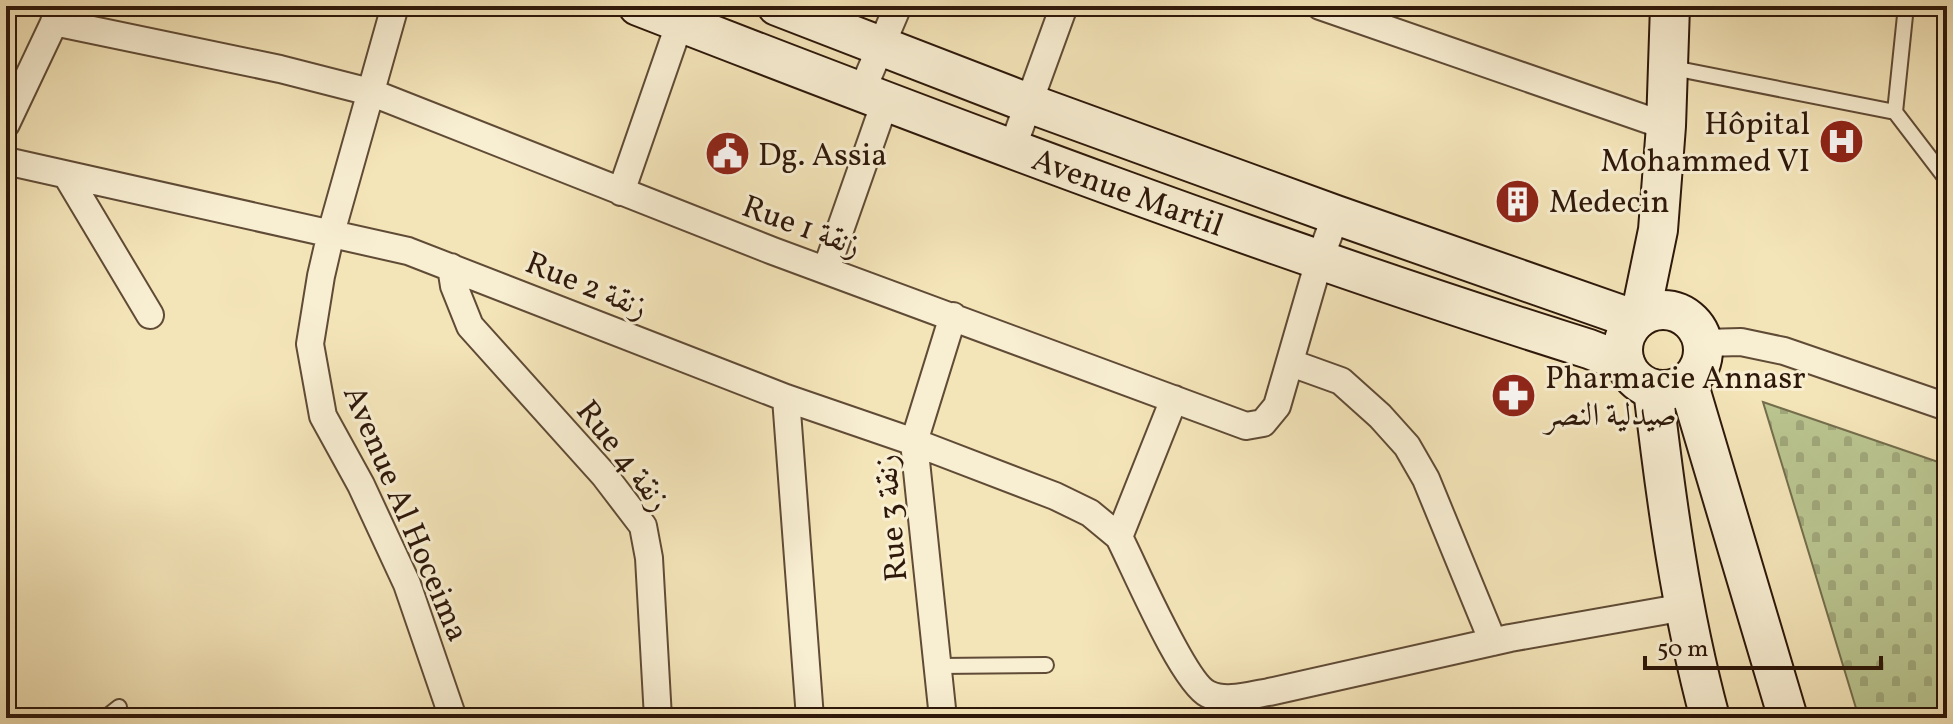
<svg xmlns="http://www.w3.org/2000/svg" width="1953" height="724" font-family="Vollkorn,Amiri,serif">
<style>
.cemetery{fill:url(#cemetery-stones);stroke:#746e4d;stroke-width:2}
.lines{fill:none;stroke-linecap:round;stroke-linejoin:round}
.lane-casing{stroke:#604b36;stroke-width:18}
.street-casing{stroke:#604b36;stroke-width:30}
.secondary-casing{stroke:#2e180a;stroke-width:42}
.lane{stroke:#f8eed2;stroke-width:14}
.street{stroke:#f8eed2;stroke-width:26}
.secondary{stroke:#f8eed2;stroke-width:38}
.labels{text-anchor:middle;stroke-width:6;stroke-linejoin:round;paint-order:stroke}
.poi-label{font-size:32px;fill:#2e180a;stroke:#f8eed2;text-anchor:start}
.street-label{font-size:32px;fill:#2e180a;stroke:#f8eed2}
</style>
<defs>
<pattern id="cemetery-stones" width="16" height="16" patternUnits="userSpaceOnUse" patternTransform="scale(2)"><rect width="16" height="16" fill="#bac590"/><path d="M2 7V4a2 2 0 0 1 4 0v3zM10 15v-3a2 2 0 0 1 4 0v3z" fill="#a0a87b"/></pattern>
</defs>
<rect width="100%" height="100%" fill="#f4e5b9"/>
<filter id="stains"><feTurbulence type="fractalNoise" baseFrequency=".0025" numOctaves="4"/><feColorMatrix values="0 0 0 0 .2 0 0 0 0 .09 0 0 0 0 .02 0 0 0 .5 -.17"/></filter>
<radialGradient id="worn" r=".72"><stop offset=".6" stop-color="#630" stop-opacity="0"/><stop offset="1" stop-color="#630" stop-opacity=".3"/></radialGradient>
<path class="cemetery" d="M1763,402L1947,465V718H1859Z"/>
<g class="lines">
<defs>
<path id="lane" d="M1668,67L1895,112L1947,180
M1895,112L1906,6
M939,666L1046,665
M105,718L119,707"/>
<path id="street" d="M395,6L331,233L321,276L310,344L323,416L361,485L407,584L453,718
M1320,6L1666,126
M54,22L280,69L370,92L773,251L1246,426L1263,423L1277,406L1319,261L1336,215
M861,93L898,6
M6,124L61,8
M1012,149L1064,6
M6,161L408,251L786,398L914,442L1055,496L1090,513L1119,537
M67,176L150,315
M621,192L680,22
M451,267L454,286L470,326L604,475L643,526L649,558L658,718
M826,270L885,102
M1704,343L1741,342L1784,351L1947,407
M1291,363L1341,381L1380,416L1407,446L1426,479L1493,642
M786,398L810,718
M1174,399L1119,537C1134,566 1183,682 1208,694C1226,703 1250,695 1269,692L1510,638L1685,607
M943,718L914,442L953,316"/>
<g id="secondary">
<path id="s1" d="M638,6C952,128 1267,248 1589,349L1625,363"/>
<path d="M777,6L1028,103L1336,215L1636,320"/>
<circle cx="1663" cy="350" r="40"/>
<path d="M1640,317L1658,230L1666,126L1670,6"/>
<path d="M1688,382L1788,718"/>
<path d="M1653,389C1666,500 1681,610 1710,718"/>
</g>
</defs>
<use href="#lane" class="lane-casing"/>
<use href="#street" class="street-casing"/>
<use href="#secondary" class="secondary-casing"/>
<use href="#lane" class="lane"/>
<use href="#street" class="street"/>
<use href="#secondary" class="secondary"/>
</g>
<defs>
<symbol id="hospital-disc" viewBox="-11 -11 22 22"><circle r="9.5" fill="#8f2418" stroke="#f8eed2"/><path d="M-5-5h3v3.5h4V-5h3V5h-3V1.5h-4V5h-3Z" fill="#fff"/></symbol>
<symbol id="civic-disc" viewBox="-11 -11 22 22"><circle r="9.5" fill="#8f2418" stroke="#f8eed2"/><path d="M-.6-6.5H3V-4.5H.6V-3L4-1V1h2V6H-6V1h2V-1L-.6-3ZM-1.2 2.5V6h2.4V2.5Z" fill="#fff"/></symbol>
<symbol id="building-disc" viewBox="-11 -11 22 22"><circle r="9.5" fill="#8f2418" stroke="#f8eed2"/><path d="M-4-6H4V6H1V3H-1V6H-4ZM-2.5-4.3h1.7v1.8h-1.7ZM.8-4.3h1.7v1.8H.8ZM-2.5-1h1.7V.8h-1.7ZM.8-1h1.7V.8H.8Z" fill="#fff"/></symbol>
<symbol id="pharmacy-disc" viewBox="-11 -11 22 22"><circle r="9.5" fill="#8f2418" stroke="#f8eed2"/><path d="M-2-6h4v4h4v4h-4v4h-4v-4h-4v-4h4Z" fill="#fff"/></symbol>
</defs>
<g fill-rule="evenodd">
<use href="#hospital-disc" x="1816" y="116" width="51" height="51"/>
<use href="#civic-disc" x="702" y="128" width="51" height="51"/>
<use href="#building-disc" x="1492" y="176" width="51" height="51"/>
<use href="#pharmacy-disc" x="1488" y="370" width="51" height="51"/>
</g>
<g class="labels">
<g class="poi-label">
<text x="1810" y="134" text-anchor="end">Hôpital<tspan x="1810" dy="37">Mohammed VI</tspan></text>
<text x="758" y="165">Dg. Assia</text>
<text x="1549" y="212">Medecin</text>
<text x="1545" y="388">Pharmacie Annasr<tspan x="1545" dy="37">صيدلية النصر</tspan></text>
</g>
<g class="street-label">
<text dy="11" stroke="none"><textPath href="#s1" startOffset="524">Avenue Martil</textPath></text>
<text transform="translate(802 225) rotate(20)" y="11">Rue 1 زنقة</text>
<text transform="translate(587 284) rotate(22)" y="11">Rue 2 زنقة</text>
<text transform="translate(624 455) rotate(52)" y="11">Rue 4 زنقة</text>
<text transform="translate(407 513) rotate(67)" y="11">Avenue Al Hoceima</text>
<text transform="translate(890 518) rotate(-95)" y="11">Rue 3 زنقة</text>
</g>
</g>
<rect width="1953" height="724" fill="none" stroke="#f4e5b9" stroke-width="32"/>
<rect x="8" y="8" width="1937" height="708" fill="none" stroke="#2e180a" stroke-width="4"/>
<rect x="16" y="16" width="1921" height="692" fill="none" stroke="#2e180a" stroke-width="2"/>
<path d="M1645 656v12h236v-12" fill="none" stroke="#2e180a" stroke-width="4"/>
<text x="1657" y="656" font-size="24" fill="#2e180a" stroke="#f8eed2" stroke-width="6" paint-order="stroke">50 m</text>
<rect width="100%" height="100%" filter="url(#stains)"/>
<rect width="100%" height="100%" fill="url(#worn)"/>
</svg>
